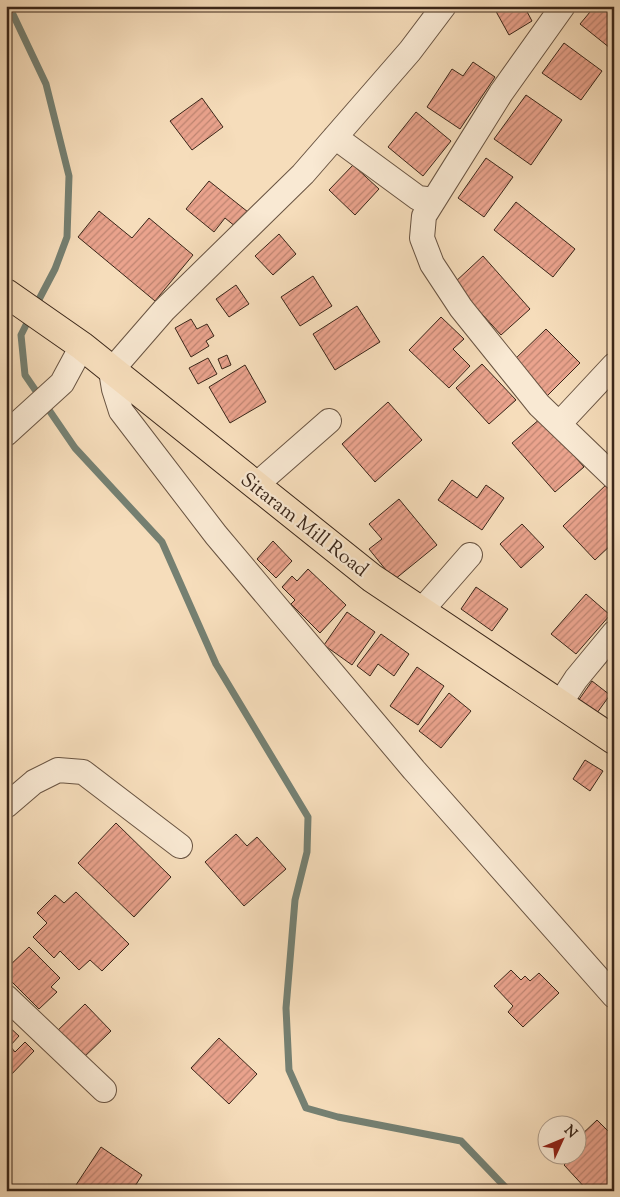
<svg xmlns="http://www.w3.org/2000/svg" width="620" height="1197" font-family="'Sorts Mill Goudy',serif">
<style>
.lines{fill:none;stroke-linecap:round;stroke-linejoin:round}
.stream{stroke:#758072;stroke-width:7}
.building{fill:url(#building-hatch);stroke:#3a2619}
.minor-casing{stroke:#695442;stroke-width:26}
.major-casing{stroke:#3a2619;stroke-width:30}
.minor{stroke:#f9e9d3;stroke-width:24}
.major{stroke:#f6ddbb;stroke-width:28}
.labels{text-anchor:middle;stroke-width:4.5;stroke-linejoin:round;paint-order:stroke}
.street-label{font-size:20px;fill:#3a2619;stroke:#f9e9d3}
</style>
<defs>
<pattern id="building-hatch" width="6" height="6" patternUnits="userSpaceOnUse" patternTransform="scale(1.25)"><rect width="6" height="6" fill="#eaa38d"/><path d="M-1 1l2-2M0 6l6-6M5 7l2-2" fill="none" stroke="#bf8572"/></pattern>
</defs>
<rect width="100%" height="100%" fill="#f6ddbb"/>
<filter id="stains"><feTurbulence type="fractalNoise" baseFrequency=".004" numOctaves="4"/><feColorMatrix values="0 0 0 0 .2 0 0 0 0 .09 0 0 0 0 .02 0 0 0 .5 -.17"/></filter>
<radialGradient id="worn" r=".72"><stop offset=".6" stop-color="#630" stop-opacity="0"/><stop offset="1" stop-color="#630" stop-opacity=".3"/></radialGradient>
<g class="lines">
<path class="stream" d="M9,6L46,84L69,176L67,237L55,269L35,307
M30,317L21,335L25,375L75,448L162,542L216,664L308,817L307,852L295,900L286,1008L289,1070L306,1108L338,1117L461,1141L509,1191"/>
</g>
<path class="building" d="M493,6H524L532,21L509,35Z
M595,6H614V43L610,48L580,24Z
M564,43L602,71L581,100L542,73Z
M473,62L495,77L460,129L427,107L452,69L463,76Z
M526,95L562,120L531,165L494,139Z
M202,98L223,127L192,150L170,121Z
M416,112L451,141L423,176L388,147Z
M486,158L513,177L484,217L458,198Z
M353,165L379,189L355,215L329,190Z
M209,181L248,212L236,227L225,218L214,232L186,209Z
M516,202L575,249L553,277L494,230Z
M99,211L132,238L149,218L193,255L155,301L78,237Z
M279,234L296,254L273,275L255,256Z
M483,256L530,309L501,335L454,283Z
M313,276L332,306L300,326L281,297Z
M236,285L249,304L229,317L216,299Z
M357,306L380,342L335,370L313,334Z
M441,317L464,339L453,349L470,366L449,388L409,350Z
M191,319L197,329L207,324L214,336L206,341L209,346L191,357L175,328Z
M546,329L580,363L546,397L512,362Z
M227,355L231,365L222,369L218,359Z
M208,358L217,374L198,384L189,368Z
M482,364L516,400L489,424L456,388Z
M245,365L266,402L230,423L209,387Z
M388,402L422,440L375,482L342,444Z
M541,418L584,467L555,492L512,443Z
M452,480L477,498L486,485L504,498L482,530L438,500Z
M608,483L614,489V542L595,560L563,526Z
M399,499L437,545L394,580L369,549L382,539L369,524Z
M522,524L544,547L521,568L500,544Z
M273,541L292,561L276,578L257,559Z
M308,569L346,605L320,633L291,604L295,600L282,587L292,576L297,581Z
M476,587L508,609L492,631L461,609Z
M586,594L610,615L576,654L551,634Z
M347,612L375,632L352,665L324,645Z
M381,634L409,654L394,676L378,664L370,676L357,666Z
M417,667L444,686L418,725L390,706Z
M592,681L610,695L594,717L576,704Z
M449,693L471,711L441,748L419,731Z
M585,760L603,771L590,791L573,779Z
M116,823L171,877L134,917L78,863Z
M236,834L247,846L257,837L286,869L244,906L205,862Z
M76,892L129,944L102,971L90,960L79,970L60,951L54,958L33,937L47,923L37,913L55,895L64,903Z
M29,947L60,978L51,987L57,992L39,1009L6,976V969Z
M511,970L521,980L525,976L530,981L539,973L559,993L523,1027L508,1012L513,1006L494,986Z
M85,1004L111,1031L79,1062L53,1035Z
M6,1024L19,1036L10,1046L15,1052L25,1042L34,1051L6,1080Z
M219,1038L257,1074L229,1104L191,1068Z
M597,1120L614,1137V1186L609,1191H588L564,1165L575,1154H578V1152L585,1145L578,1138Z
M101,1147L142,1175L132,1191H72Z"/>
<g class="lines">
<defs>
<path id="minor" d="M444,6L410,51L303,174L164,310L111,371L114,389L121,411L216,535L414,770L614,996
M563,6L501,93L424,216L422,238L432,264L461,308L539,405L614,477
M335,137L418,198L434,200
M559,424L614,365
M6,434L62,383L82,346
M256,485L329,421
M421,611L470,555
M559,705L576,679L614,633
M6,806L34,782L58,770L83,772L180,846
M6,997L104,1090"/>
<path id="major" d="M6,293L82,346L372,578L614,740"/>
</defs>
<use href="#minor" class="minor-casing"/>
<use href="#major" class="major-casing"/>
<use href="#minor" class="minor"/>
<use href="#major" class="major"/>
</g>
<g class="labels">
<g class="street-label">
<text transform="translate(305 524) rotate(38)" y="7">Sitaram Mill Road</text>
</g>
</g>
<rect width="620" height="1197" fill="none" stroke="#f6ddbb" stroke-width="25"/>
<rect x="8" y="8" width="605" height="1182" fill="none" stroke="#3a2619" stroke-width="2.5"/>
<rect x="12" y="12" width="595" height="1172" fill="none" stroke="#3a2619"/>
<g transform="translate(562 1140) rotate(46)"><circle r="24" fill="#f9e9d3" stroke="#ad9b89"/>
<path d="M0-4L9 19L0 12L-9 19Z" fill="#8f2418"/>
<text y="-8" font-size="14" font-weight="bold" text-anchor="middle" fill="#3a2619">N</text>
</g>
<rect width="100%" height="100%" filter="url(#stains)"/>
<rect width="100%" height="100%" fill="url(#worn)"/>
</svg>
